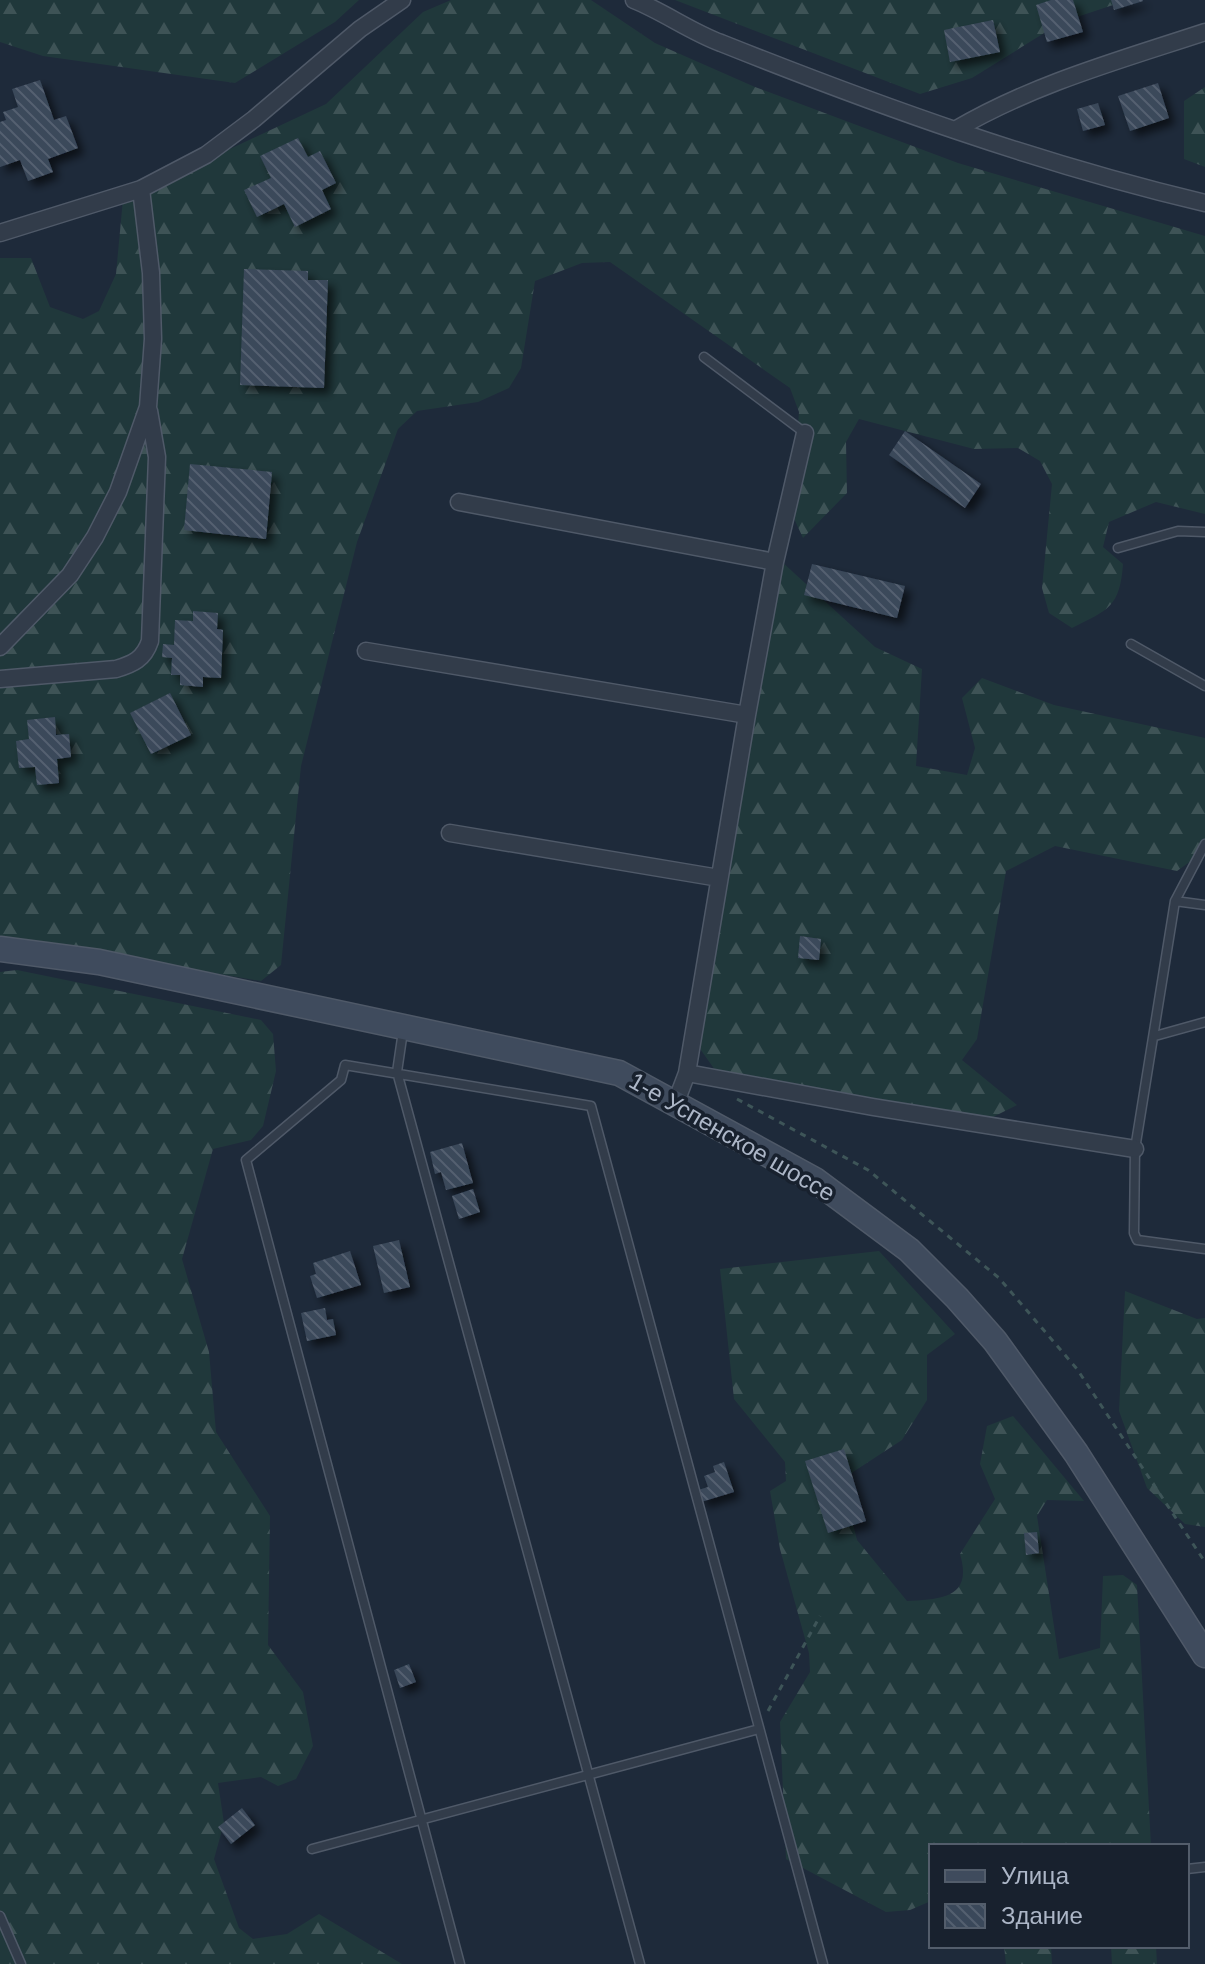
<svg xmlns="http://www.w3.org/2000/svg" width="1205" height="1964" font-family="Helvetica,sans-serif">
<style>
.forest{fill:url(#forest-firs)}
.building{fill:url(#building-back-hatch);filter:url(#shadow)}
.lines{fill:none;stroke-linecap:round;stroke-linejoin:round}
.service-casing{stroke:#4f5968;stroke-width:11}
.minor-casing{stroke:#4f5968;stroke-width:19}
.secondary-casing{stroke:#4f5968;stroke-width:27}
.path{stroke:#3e5558;stroke-width:3;stroke-dasharray:6 6;stroke-linecap:butt}
.service{stroke:#323c4a;stroke-width:8}
.minor{stroke:#323c4a;stroke-width:16}
.secondary{stroke:#3f4b5d;stroke-width:24}
.labels{text-anchor:middle;stroke-width:7;stroke-linejoin:round;paint-order:stroke}
.street-label{font-size:24px;fill:#acb6c7;stroke:#18212e}
</style>
<defs>
<pattern id="forest-firs" width="22" height="20" patternUnits="userSpaceOnUse" patternTransform="scale(2)"><rect width="22" height="20" fill="#20383b"/><path d="M5 1l3.5 6h-7zM16 11l3.5 6h-7z" fill="#3e5356"/></pattern>
<pattern id="building-back-hatch" width="6" height="6" patternUnits="userSpaceOnUse" patternTransform="scale(2)"><rect width="6" height="6" fill="#3a485a"/><path d="M-1 5l2 2M0 0l6 6M5-1l2 2" fill="none" stroke="#546070"/></pattern>
<filter id="shadow"><feDropShadow dx="6" dy="6" stdDeviation="4" flood-color="#0009"/></filter>
</defs>
<rect width="100%" height="100%" fill="#1e2a3a"/>
<path class="forest" d="M0,0H359L335,22L235,83L43,56L0,42Z
M451,0H591L655,43L755,87L958,163L1205,236V514L1156,502L1109,522L1103,547L1123,564C1120,607 1108,610 1072,628L1049,613L1042,588L1052,484L1040,461L1018,448L974,449L859,419L846,442L847,493L803,538L791,512L799,412L790,388L610,262L582,263L535,281L521,368L509,388L478,402L417,411L398,429L357,542L301,766L281,965L261,981L0,937V258H31L50,307L83,319L99,311L116,274L123,199L326,104L423,12Z
M675,0H1128L1062,22L972,78L920,94Z
M1205,87V167L1184,159V101Z
M782,562L875,647L922,669L916,766L967,775L975,748L962,698L982,678L1054,705L1205,738V851L1177,871L1055,846L1006,871L977,1039L962,1060L1017,1105L991,1118L720,1077L698,1046L771,587Z
M17,970L261,1020L273,1034L276,1071L263,1126L251,1140L213,1149L182,1259L209,1352L216,1432L270,1516L268,1645L303,1692L313,1746L296,1779L278,1786L261,1777L218,1783L224,1823L214,1859L239,1928L253,1939L287,1934L319,1914L402,1964H0V972Z
M879,1251L955,1334L927,1355V1400L902,1440L853,1472L844,1488L857,1540L907,1601C942,1599 973,1598 960,1554L995,1499L980,1464L987,1426L1013,1416L1084,1501L1047,1500L1037,1516L1059,1659L1100,1648L1103,1576L1123,1575L1137,1585L1151,1846H931V1901L910,1910L886,1912L786,1859L780,1722L810,1672L809,1653L780,1549L770,1491L786,1481L785,1462L734,1399L720,1269Z
M1125,1291L1197,1319L1205,1318V1527L1185,1524L1147,1488L1119,1411Z
M1004,1946H1051L1052,1964H1006Z
M1111,1946H1156L1157,1964H1112Z"/>
<path class="building" d="M1051,0H1073L1083,32L1047,42L1036,5Z
M1111,0H1143V1L1114,10Z
M993,20L1000,52L950,62L944,30Z
M40,80L54,120L66,116L78,148L48,159L53,172L28,181L20,160L0,167V122L6,120L3,112L18,107L12,89Z
M1158,83L1169,118L1130,131L1118,96Z
M1098,103L1105,125L1083,131L1077,109Z
M298,138L308,157L320,151L336,183L322,190L331,209L295,227L284,204L257,217L244,190L271,178L260,156Z
M244,269L308,271V280H328L324,388L240,385Z
M905,431L981,484L965,508L889,455Z
M190,464L272,472L266,539L184,530Z
M812,564L905,586L897,618L804,595Z
M193,611L218,613L217,629L223,630L221,678L203,677V687L180,685V675H171L172,658L162,657L163,644L174,645L175,620L193,621Z
M170,693L191,735L151,754L130,713Z
M55,717L56,735L69,734L71,757L57,759L59,783L37,785L35,767L19,768L16,741L29,739L27,720Z
M800,936L821,939L819,960L798,958Z
M462,1143L473,1183L446,1190L441,1172L435,1174L430,1152Z
M473,1189L480,1212L459,1219L452,1196Z
M399,1240L410,1287L384,1293L373,1246Z
M350,1251L361,1285L317,1298L310,1276L316,1274L313,1263Z
M325,1308L327,1320L333,1319L336,1335L307,1341L301,1313Z
M844,1449L866,1521L828,1533L805,1461Z
M724,1462L734,1492L701,1502L698,1490L708,1487L704,1476L715,1472L713,1466Z
M1037,1532L1039,1553L1026,1555L1024,1533Z
M409,1664L416,1682L400,1688L394,1670Z
M242,1808L255,1825L231,1844L218,1827Z"/>
<g class="lines">
<defs>
<path id="service" d="M704,357L805,433
M1118,548L1178,531L1205,532
M1131,644L1205,686
M1205,844L1175,901L1135,1149L1134,1233L1137,1240L1205,1249
M1175,901L1205,905
M403,1031L397,1072L640,1964
M1155,1036L1205,1022
M312,1849L759,1729
M1187,1869L1205,1867
M0,1916L21,1964
M460,1964L246,1160L341,1080L345,1065L591,1106L823,1964"/>
<path id="minor" d="M634,0C664,12 691,32 721,43C879,106 1040,164 1205,203
M955,130C1033,84 1120,60 1205,32
M0,233L141,189L206,155L254,119L360,29L402,0
M459,502L775,562
M0,647L70,575L95,537L118,492L148,407L153,339L151,273L141,189
M366,651L747,715
M0,679L116,669C133,664 144,659 150,641L157,457L149,411
M450,833L719,878
M687,1073L747,715L775,562L805,433
M676,1102L687,1073L873,1107L1135,1149"/>
<path id="secondary" d="M0,949L99,962L619,1073L815,1180L909,1250L957,1298L995,1341L1076,1453L1205,1655"/>
</defs>
<use href="#service" class="service-casing"/>
<use href="#minor" class="minor-casing"/>
<use href="#secondary" class="secondary-casing"/>
<path class="path" d="M737,1099L868,1170L999,1278L1077,1369L1205,1562
M768,1711L820,1616"/>
<use href="#service" class="service"/>
<use href="#minor" class="minor"/>
<use href="#secondary" class="secondary"/>
</g>
<g class="labels">
<g class="street-label">
<text transform="translate(732 1137) rotate(30)" y="8">1-е Успенское шоссе</text>
</g>
</g>
<rect x="929" y="1844" width="260" height="104" fill="#18212e" stroke="#535d6b" stroke-width="2"/>
<rect x="945" y="1870" width="40" height="12" fill="#3f4b5d" stroke="#535d6b" stroke-width="2"/>
<text x="1001" y="1884" font-size="24" fill="#acb6c7">Улица</text>
<rect x="945" y="1904" width="40" height="24" fill="url(#building-back-hatch)" stroke="#535d6b" stroke-width="2"/>
<text x="1001" y="1924" font-size="24" fill="#acb6c7">Здание</text>
</svg>
